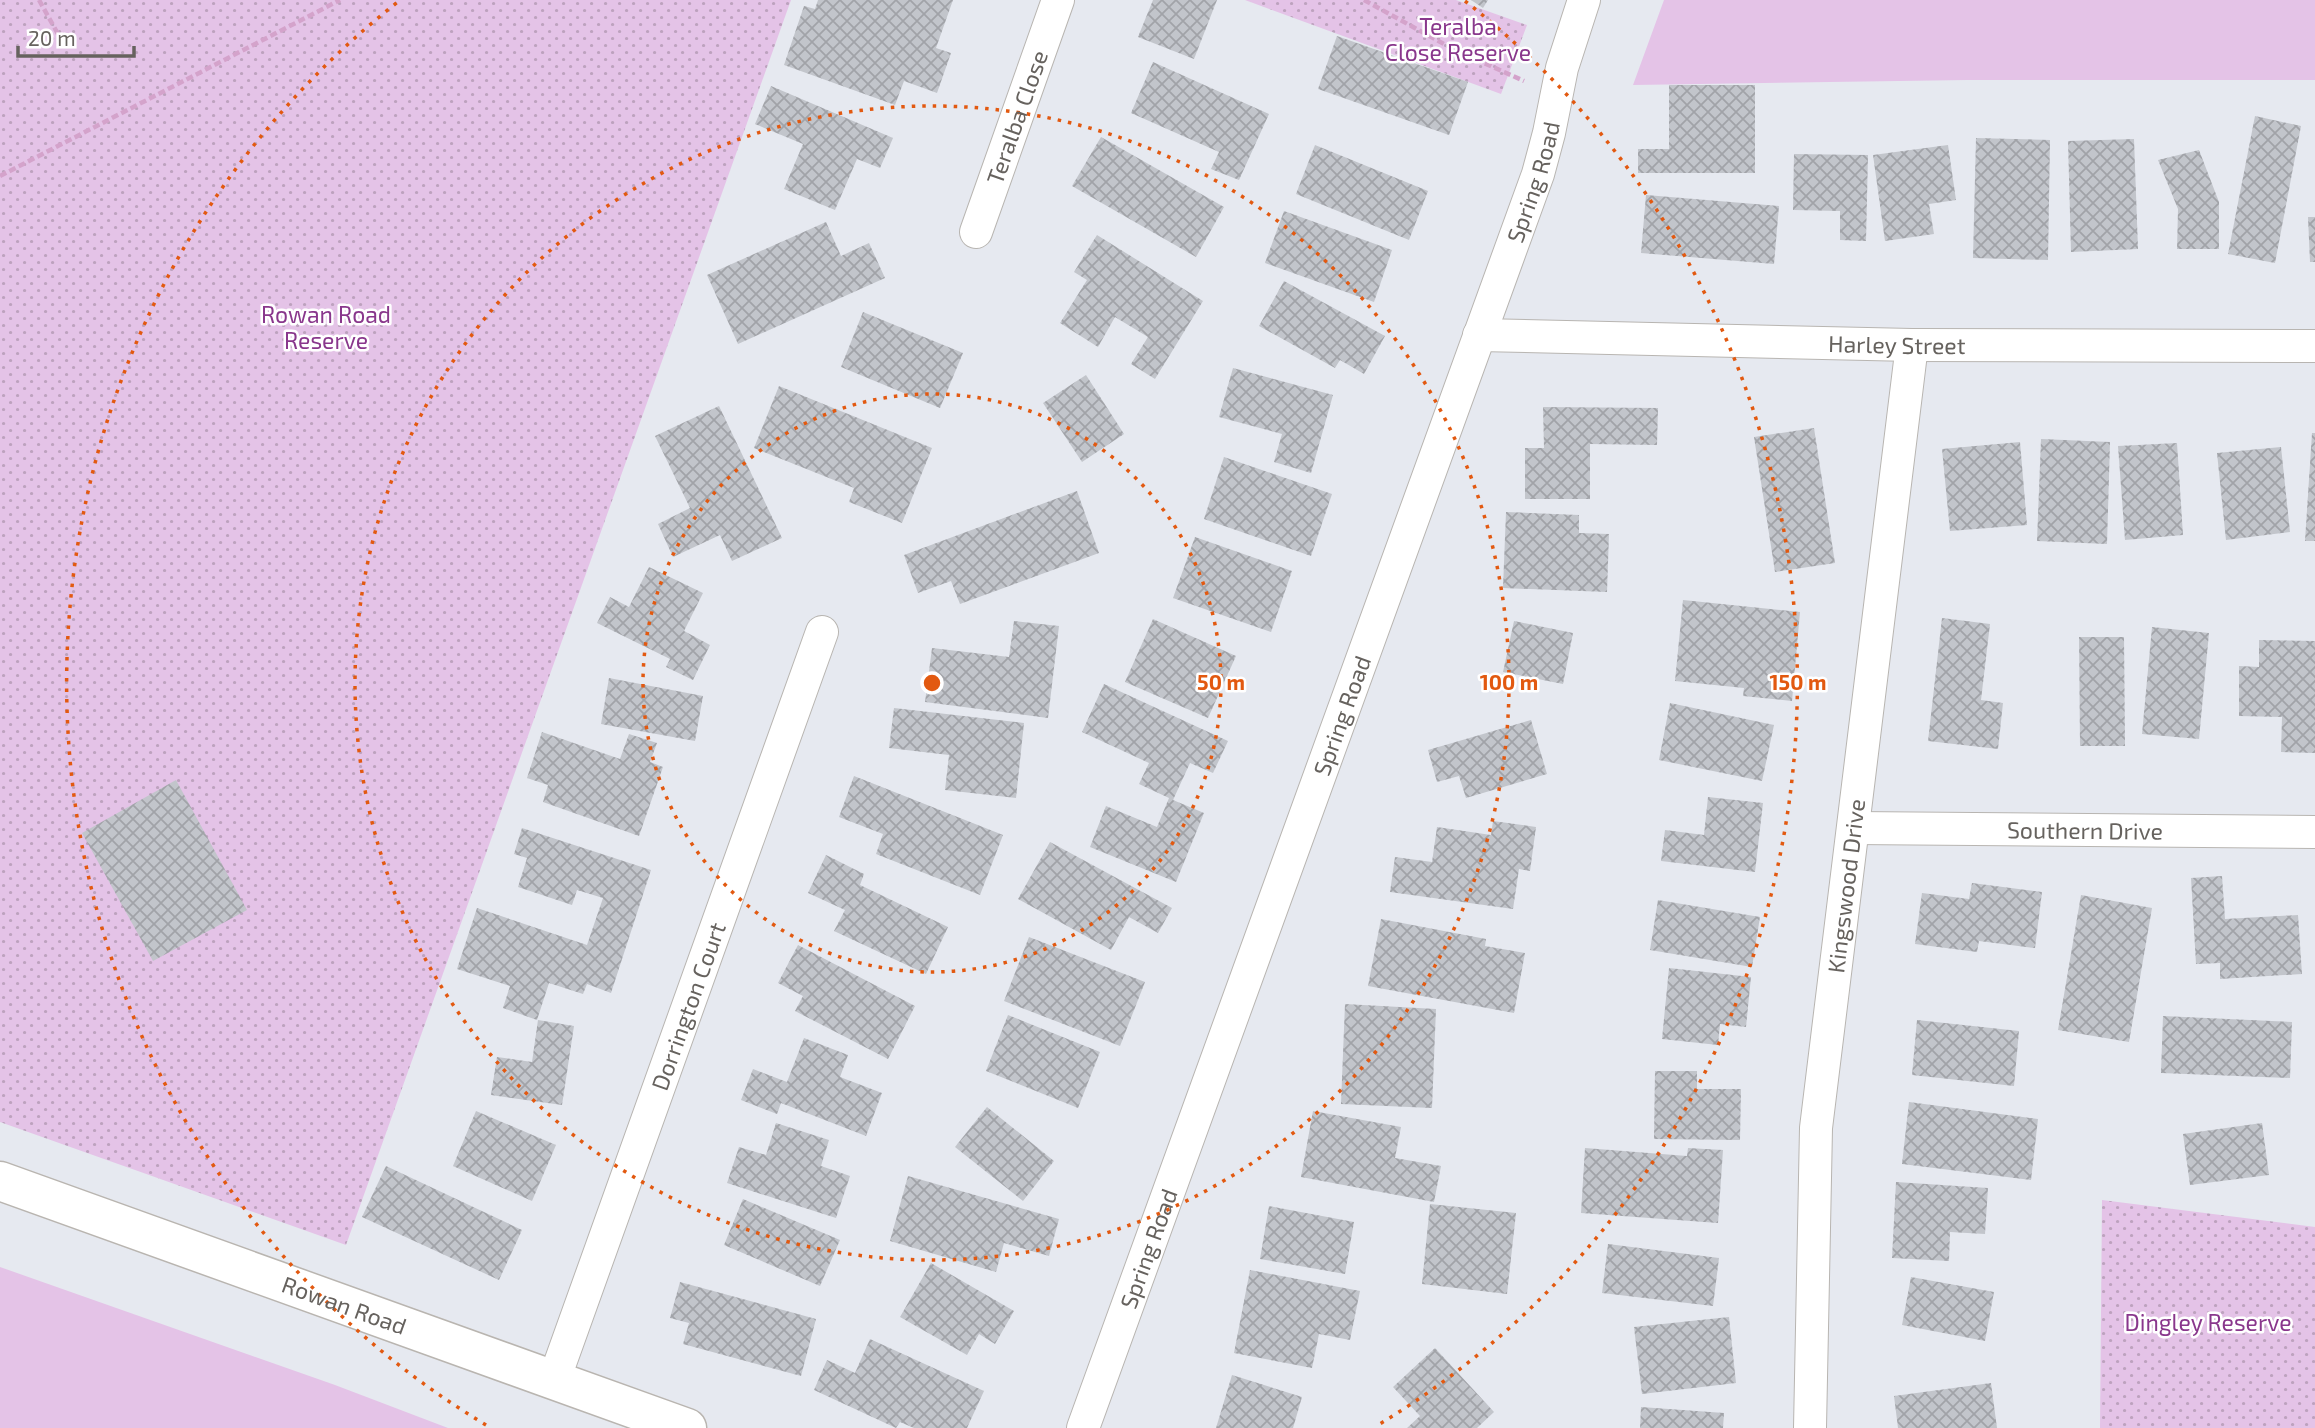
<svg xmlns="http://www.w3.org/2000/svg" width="2315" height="1428" viewBox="0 0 2315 1428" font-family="'Exo 2',sans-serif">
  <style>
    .grass { fill: #e4c3e7 }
    .park { fill: url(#park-dots) }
    .building { fill: url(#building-cross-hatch) }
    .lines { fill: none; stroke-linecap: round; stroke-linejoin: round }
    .minor-casing { stroke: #b8b5b1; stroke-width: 34 }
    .secondary-casing { stroke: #b9b5b0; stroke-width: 41 }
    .path { stroke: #d4a3cb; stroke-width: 4.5; stroke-dasharray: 7 3.5; stroke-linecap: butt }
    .minor { stroke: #fff; stroke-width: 32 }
    .secondary { stroke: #fff; stroke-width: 38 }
    .ring { fill: none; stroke: #e25910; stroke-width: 3.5; stroke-dasharray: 3.5 7 }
    .labels { text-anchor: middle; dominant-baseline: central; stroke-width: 5; stroke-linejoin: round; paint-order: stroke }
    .park-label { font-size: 23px; fill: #89378c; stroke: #fff }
    .street-label { font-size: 23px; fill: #66625e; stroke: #fff }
    .centre { fill: #e25910; stroke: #fff; stroke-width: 3.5 }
    .ring-label { font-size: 21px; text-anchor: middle; font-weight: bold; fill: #e25910; stroke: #fff; stroke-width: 5; stroke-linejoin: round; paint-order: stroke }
  </style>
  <defs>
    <pattern id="park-dots" width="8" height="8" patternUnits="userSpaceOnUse" patternTransform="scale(1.75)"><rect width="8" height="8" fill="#e4c3e7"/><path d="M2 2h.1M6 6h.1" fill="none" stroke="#bda2be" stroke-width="1.8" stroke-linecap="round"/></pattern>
    <pattern id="building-cross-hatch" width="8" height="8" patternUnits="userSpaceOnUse" patternTransform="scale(1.75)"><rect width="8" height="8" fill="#c2c5cb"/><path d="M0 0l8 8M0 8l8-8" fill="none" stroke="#a1a3a8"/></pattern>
  </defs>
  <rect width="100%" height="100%" fill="#e6e9f0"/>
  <g class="grass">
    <polygon points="1664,0 2315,0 2315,80 1967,80 1633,85"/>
    <polygon points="0,1267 335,1385 448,1428 0,1428"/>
  </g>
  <g class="park">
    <polygon points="0,0 791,0 346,1245 0,1122"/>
    <polygon points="1245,0 1456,0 1527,25 1501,94"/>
    <polygon points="2102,1200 2315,1227 2315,1428 2100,1428"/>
  </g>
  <g class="building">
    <polygon points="818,0 953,0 936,48 951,53 937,93 904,81 895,105 784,65 804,6 815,9"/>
    <polygon points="1153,0 1217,0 1194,59 1138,37"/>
    <polygon points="1471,0 1488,0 1483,8"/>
    <polygon points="1337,36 1468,82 1449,135 1318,89"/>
    <polygon points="1153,62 1269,114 1239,180 1211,169 1219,152 1131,113"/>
    <polygon points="1669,85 1755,85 1755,173 1638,173 1638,149 1669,149"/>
    <polygon points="771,86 893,138 880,168 857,159 835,210 784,189 803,144 755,124"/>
    <polygon points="2255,116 2301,126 2275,263 2228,254"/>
    <polygon points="1101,137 1224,207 1196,257 1072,186"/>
    <polygon points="1976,138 2050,140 2048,260 1973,258"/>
    <polygon points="2134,139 2138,249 2071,252 2068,141"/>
    <polygon points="1315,145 1428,191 1409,240 1296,194"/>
    <polygon points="1948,145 1956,200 1929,204 1934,234 1885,241 1873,155"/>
    <polygon points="2199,150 2219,202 2219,249 2177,249 2178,209 2158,160"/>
    <polygon points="1794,154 1868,155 1866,241 1840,240 1840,211 1793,210"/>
    <polygon points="1646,195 1779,206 1774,264 1641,253"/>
    <polygon points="1284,211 1392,250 1374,302 1265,263"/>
    <polygon points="2308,217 2315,217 2315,262 2310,262"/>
    <polygon points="826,222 841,256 869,243 885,278 738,344 707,275"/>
    <polygon points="1097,235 1203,301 1155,379 1131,364 1148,337 1115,317 1098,347 1060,323 1087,280 1074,272"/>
    <polygon points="1284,281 1385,336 1364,374 1340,360 1335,368 1259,326"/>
    <polygon points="863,312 963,353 940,408 841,367"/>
    <polygon points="1233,368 1333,395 1311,473 1274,462 1282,434 1219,417"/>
    <polygon points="1086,375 1124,434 1082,462 1043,403"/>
    <polygon points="779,386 932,448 902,523 849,502 854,488 754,448"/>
    <polygon points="719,406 782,538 732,561 720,535 673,557 658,524 690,508 655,436"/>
    <polygon points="1543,407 1658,408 1657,445 1590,444 1590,499 1525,499 1525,448 1544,448"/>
    <polygon points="1814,428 1835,563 1775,572 1754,437"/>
    <polygon points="2312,433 2315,433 2315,541 2305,541"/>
    <polygon points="2041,439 2110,442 2107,544 2037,541"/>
    <polygon points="2020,442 2027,525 1950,531 1942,449"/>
    <polygon points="2177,443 2183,535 2125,540 2118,446"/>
    <polygon points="2281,447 2290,532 2226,540 2217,453"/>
    <polygon points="1224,457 1332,494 1311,556 1204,519"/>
    <polygon points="1077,491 1099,553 960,604 951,581 918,593 904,555"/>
    <polygon points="1506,512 1579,515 1579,533 1609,534 1607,592 1503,588"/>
    <polygon points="1195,537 1292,571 1271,632 1173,598"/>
    <polygon points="649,567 703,593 684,631 710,645 693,680 666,667 670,659 597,623 610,597 629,607"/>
    <polygon points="1683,600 1800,612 1792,701 1743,696 1744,688 1675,681"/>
    <polygon points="1942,618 1990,624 1981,700 2003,703 1998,749 1928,741"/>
    <polygon points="1153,619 1236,656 1208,718 1125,682"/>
    <polygon points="1014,621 1059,626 1048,718 925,702 932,648 1009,657"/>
    <polygon points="1514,621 1573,633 1563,684 1503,672"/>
    <polygon points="2152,627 2209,633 2199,739 2142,734"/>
    <polygon points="2079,637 2124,637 2125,746 2080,746"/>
    <polygon points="2259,640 2315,641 2315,753 2281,752 2282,717 2239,716 2239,666 2259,667"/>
    <polygon points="609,678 703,696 695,741 601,724"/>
    <polygon points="1104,684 1228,741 1213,773 1190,763 1173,800 1204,813 1176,882 1090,847 1106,806 1157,827 1169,798 1139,784 1149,763 1082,732"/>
    <polygon points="1670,703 1774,725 1762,781 1659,760"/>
    <polygon points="894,708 1024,723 1016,798 945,790 949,755 889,748"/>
    <polygon points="1531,720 1547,774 1466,798 1459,776 1437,782 1428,750"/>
    <polygon points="542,732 620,759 629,734 657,743 650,762 663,767 639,836 543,802 548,785 527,778"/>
    <polygon points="854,776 1003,835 980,895 876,854 883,834 839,817"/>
    <polygon points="176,780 247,910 153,961 82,833"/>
    <polygon points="1708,797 1763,803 1755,872 1661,861 1665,830 1704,835"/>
    <polygon points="1493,821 1536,827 1530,871 1519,869 1513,909 1390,892 1395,857 1432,862 1437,827 1491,835"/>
    <polygon points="522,828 651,870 611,993 587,984 583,994 549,983 537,1020 503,1008 510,986 457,969 477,908 587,945 603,898 577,890 572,905 518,887 527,858 514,854"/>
    <polygon points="1050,842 1172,908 1158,933 1129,917 1111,950 1018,899"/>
    <polygon points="826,855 864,874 860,885 948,927 926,974 834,931 845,910 808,893"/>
    <polygon points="2222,876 2225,919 2298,915 2302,974 2220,979 2220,963 2196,964 2191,878"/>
    <polygon points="1972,883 2042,892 2035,948 1979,941 1977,952 1915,944 1922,893 1969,899"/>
    <polygon points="2081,895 2152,908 2129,1042 2058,1030"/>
    <polygon points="1658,900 1760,917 1752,967 1650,950"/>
    <polygon points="1381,919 1486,939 1485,946 1525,953 1514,1013 1368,986"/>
    <polygon points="1029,937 1145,982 1120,1046 1004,1001"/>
    <polygon points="798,945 915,1006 888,1059 795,1011 803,996 778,983"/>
    <polygon points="1669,968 1751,977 1746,1027 1720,1024 1718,1045 1662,1039"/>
    <polygon points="1345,1004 1436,1009 1432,1108 1341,1104"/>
    <polygon points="1008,1015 1100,1052 1078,1108 986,1071"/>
    <polygon points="2163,1016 2292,1022 2290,1078 2161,1073"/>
    <polygon points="538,1020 574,1026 562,1105 491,1095 497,1057 532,1062"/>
    <polygon points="1917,1020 2019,1031 2014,1086 1912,1075"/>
    <polygon points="804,1038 848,1055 840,1077 882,1093 866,1136 781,1103 777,1114 741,1100 753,1069 787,1082"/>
    <polygon points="1655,1071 1697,1071 1697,1089 1741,1089 1740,1140 1654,1139"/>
    <polygon points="1909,1102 2038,1119 2031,1180 1902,1164"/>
    <polygon points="987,1107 1054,1161 1023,1201 955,1147"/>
    <polygon points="476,1111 556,1145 532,1201 453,1166"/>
    <polygon points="1313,1111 1401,1127 1395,1158 1441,1166 1434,1202 1301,1177"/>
    <polygon points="776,1123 829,1140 821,1166 850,1176 836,1218 727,1183 739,1147 766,1155"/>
    <polygon points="2262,1123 2269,1175 2190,1185 2183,1134"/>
    <polygon points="1585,1148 1687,1156 1688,1148 1723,1150 1718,1223 1581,1213"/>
    <polygon points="386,1166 522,1230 499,1280 362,1217"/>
    <polygon points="908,1176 1059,1219 1049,1256 1004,1243 996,1272 890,1241"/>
    <polygon points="1896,1182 1988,1188 1985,1234 1950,1232 1949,1261 1892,1258"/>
    <polygon points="743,1199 840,1240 820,1286 724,1245"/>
    <polygon points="1430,1204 1516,1213 1507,1294 1422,1284"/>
    <polygon points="1269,1206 1354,1222 1345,1274 1260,1259"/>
    <polygon points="1608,1244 1719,1258 1713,1306 1602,1293"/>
    <polygon points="931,1263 1014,1311 995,1344 979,1334 967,1355 900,1317"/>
    <polygon points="1250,1270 1360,1291 1350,1340 1319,1334 1312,1368 1234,1353"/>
    <polygon points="1911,1277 1994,1292 1985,1341 1902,1325"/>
    <polygon points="680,1282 816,1319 801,1376 683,1344 689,1323 670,1318"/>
    <polygon points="1729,1317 1736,1383 1642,1394 1634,1327"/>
    <polygon points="870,1339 984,1391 967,1428 914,1428 900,1422 896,1428 814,1390 827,1360 855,1373"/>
    <polygon points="1435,1348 1494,1412 1477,1428 1407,1428 1420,1416 1393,1387"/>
    <polygon points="1232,1375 1302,1397 1293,1428 1216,1428"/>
    <polygon points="1991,1383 1997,1428 1898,1428 1894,1396"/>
    <polygon points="1641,1407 1724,1413 1723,1428 1640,1428"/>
  </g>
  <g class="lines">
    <defs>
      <g id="minor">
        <path id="s1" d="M976 232 1058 0"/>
        <path id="s2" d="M1479 335 1912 345 2315 346"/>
        <path id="s3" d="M1854 828 2315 832"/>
        <path id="s4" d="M554 1380 822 632"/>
        <path id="s5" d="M1083 1428 1538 174 1549 133 1562 68 1584 0"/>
        <path id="s6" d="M1810 1428 1816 1128 1912 345"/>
      </g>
      <g id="secondary">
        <path id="s7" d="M0 1181 687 1428"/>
      </g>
    </defs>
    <use href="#minor" class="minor-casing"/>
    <use href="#secondary" class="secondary-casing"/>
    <g class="path">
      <polyline points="39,0 63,43"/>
      <polyline points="1364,0 1453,49 1524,81"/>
      <polyline points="0,176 340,0"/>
    </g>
    <use href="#minor" class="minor"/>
    <use href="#secondary" class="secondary"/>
  </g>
  <g class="ring">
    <circle cx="932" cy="683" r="289"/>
    <circle cx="932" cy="683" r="577"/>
    <path d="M486 1425A866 866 0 0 1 399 1M1465 1A866 866 0 0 1 1378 1425"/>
  </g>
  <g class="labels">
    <g class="park-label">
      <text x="1458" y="26">Teralba<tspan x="1458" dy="26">Close Reserve</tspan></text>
      <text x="326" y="314">Rowan Road<tspan x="326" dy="26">Reserve</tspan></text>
      <text x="2208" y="1322">Dingley Reserve</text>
    </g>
    <g class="street-label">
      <text stroke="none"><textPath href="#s1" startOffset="122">Teralba Close</textPath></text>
      <text stroke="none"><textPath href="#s5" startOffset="1325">Spring Road</textPath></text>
      <text stroke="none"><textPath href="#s2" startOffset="418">Harley Street</textPath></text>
      <text stroke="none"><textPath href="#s5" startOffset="758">Spring Road</textPath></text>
      <text stroke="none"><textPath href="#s3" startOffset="231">Southern Drive</textPath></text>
      <text stroke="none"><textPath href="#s6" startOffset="544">Kingswood Drive</textPath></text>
      <text stroke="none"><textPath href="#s4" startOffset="397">Dorrington Court</textPath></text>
      <text stroke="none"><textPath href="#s5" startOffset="191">Spring Road</textPath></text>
      <text stroke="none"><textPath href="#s7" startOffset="366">Rowan Road</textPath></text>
    </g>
  </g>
  <circle cx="932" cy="683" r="10" class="centre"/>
  <g class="ring-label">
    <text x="1221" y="690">50 m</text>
    <text x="1509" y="690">100 m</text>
    <text x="1798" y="690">150 m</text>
  </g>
  <path d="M18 46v10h116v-10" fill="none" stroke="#66625e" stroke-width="3.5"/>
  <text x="28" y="46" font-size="21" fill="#66625e" stroke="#ffffff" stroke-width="5" paint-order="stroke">20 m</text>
</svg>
